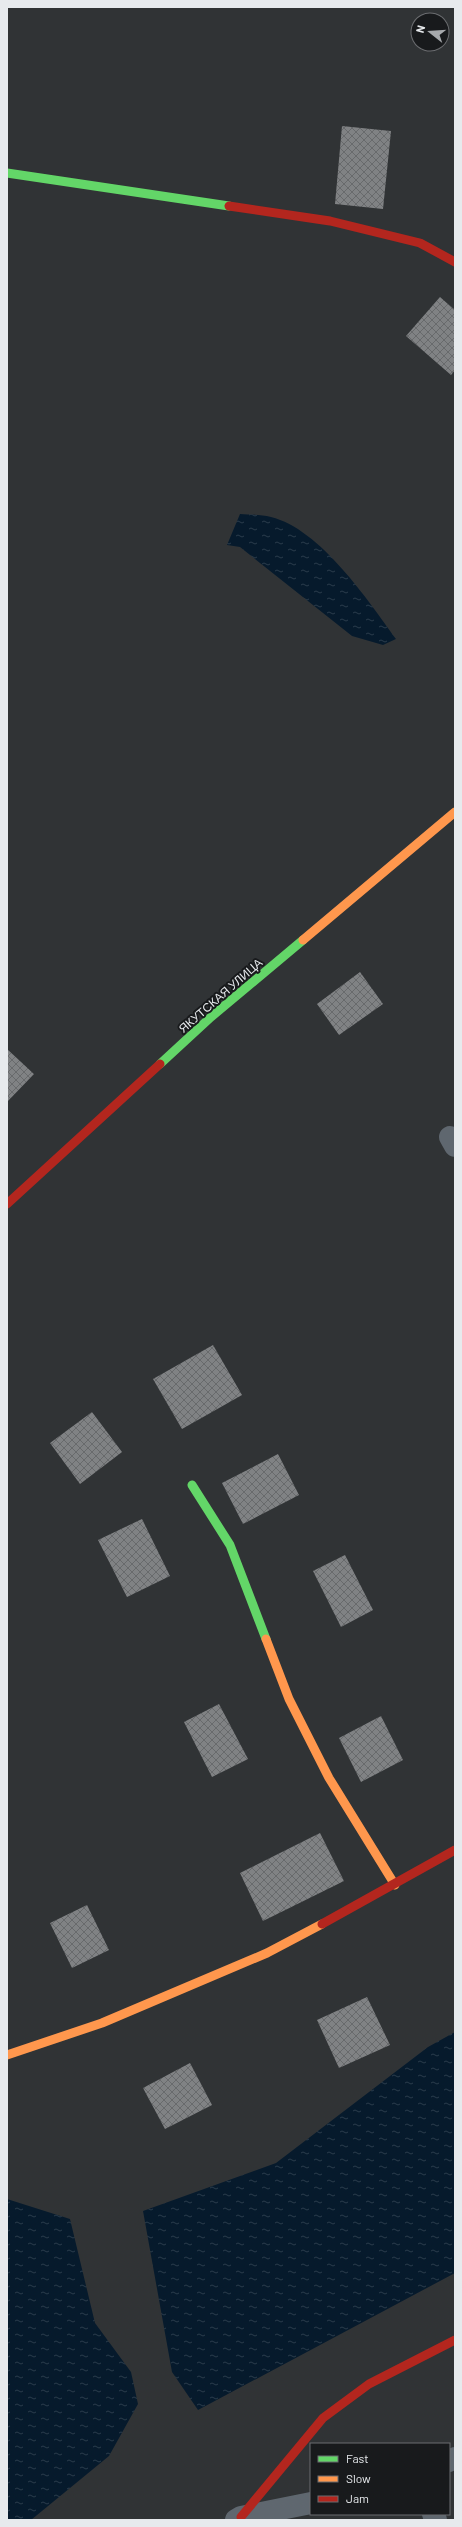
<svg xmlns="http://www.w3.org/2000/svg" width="462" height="2527" viewBox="0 0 462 2527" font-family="Barlow,sans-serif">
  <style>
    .water { fill: url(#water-ripples) }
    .building { fill: url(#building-cross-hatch) }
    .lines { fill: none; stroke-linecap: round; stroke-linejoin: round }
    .street { stroke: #5f676f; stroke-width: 22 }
    .fast { stroke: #63d668; stroke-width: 9 }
    .slow { stroke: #ff974d; stroke-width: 9 }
    .jam { stroke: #b3261e; stroke-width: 9 }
    .labels { text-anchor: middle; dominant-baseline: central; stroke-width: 4; stroke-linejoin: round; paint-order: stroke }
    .street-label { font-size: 12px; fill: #e7eaed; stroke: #181a1c }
  </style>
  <defs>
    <pattern id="water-ripples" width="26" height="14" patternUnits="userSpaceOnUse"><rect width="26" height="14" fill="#061a2c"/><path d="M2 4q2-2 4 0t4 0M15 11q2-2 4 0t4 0" fill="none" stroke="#2a3b4b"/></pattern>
    <pattern id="building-cross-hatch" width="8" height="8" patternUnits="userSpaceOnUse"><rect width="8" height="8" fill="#808284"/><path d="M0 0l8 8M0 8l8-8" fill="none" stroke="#686a6c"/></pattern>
  </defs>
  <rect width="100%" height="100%" fill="#303335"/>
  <g class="water">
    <path d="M240 514C250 515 261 514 271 517 320 529 368 600 396 639L383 645 352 636 240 547 227 545Z"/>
    <polygon points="455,2032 455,2273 198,2410 172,2372 143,2211 276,2163 428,2047"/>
    <polygon points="7,2199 70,2219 95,2323 131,2372 138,2404 109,2456 31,2520 7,2520"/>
  </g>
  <g class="building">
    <polygon points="342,126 391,131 383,209 335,204"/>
    <polygon points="440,297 455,310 455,370 451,375 406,336"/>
    <polygon points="360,972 383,1004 339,1035 317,1004"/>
    <polygon points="7,1049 34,1074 7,1102"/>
    <polygon points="213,1345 242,1395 182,1429 153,1379"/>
    <polygon points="92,1412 122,1452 80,1484 50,1443"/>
    <polygon points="278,1454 299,1495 243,1524 222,1483"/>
    <polygon points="142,1519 170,1576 127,1597 98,1540"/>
    <polygon points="345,1555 373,1610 341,1627 313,1571"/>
    <polygon points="219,1704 248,1759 212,1777 184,1722"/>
    <polygon points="381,1716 403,1760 361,1782 339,1738"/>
    <polygon points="320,1833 344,1881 263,1921 240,1873"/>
    <polygon points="87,1905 109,1950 72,1968 50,1923"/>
    <polygon points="367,1997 390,2045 339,2068 317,2020"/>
    <polygon points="190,2063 212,2105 165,2129 143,2088"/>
  </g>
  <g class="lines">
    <g class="street">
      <polyline points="450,1137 455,1146"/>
      <polyline points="449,2461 455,2458"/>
      <polyline points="433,2514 436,2520"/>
      <polyline points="236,2520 241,2517 311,2503"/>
    </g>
    <g class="fast">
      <polyline points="7,173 229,206"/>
      <polyline points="160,1064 211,1017 303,940"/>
      <polyline points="192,1485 230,1545 266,1639"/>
    </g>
    <g class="slow">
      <polyline points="303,940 455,812"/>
      <polyline points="266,1639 289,1699 329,1778 395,1885"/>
      <polyline points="7,2055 102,2023 267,1953 322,1924"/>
    </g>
    <g class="jam">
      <polyline points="229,206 330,221 420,243 455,262"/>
      <polyline points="7,1204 160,1064"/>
      <polyline points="322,1924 455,1850"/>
      <polyline points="241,2517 323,2418 369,2384 455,2340"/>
    </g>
  </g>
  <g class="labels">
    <g class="street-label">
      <text transform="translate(220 995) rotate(-41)">ЯКУТСКАЯ УЛИЦА</text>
    </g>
  </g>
  <rect width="462" height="2527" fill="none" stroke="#e7eaed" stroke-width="16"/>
  <rect x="310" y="2443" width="140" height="72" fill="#181a1c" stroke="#6b6d70"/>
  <rect x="318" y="2456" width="20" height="6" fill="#63d668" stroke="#6b6d70"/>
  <text x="346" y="2463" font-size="12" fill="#e7eaed">Fast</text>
  <rect x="318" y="2476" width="20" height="6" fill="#ff974d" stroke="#6b6d70"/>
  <text x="346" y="2483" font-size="12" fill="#e7eaed">Slow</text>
  <rect x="318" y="2496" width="20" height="6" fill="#b3261e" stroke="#6b6d70"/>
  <text x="346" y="2503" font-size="12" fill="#e7eaed">Jam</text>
  <g transform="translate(430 32) rotate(287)"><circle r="19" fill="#181a1c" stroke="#6b6d70"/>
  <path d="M0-3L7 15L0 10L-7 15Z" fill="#a7aaad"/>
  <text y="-6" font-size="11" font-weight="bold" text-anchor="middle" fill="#e7eaed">N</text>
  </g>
</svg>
